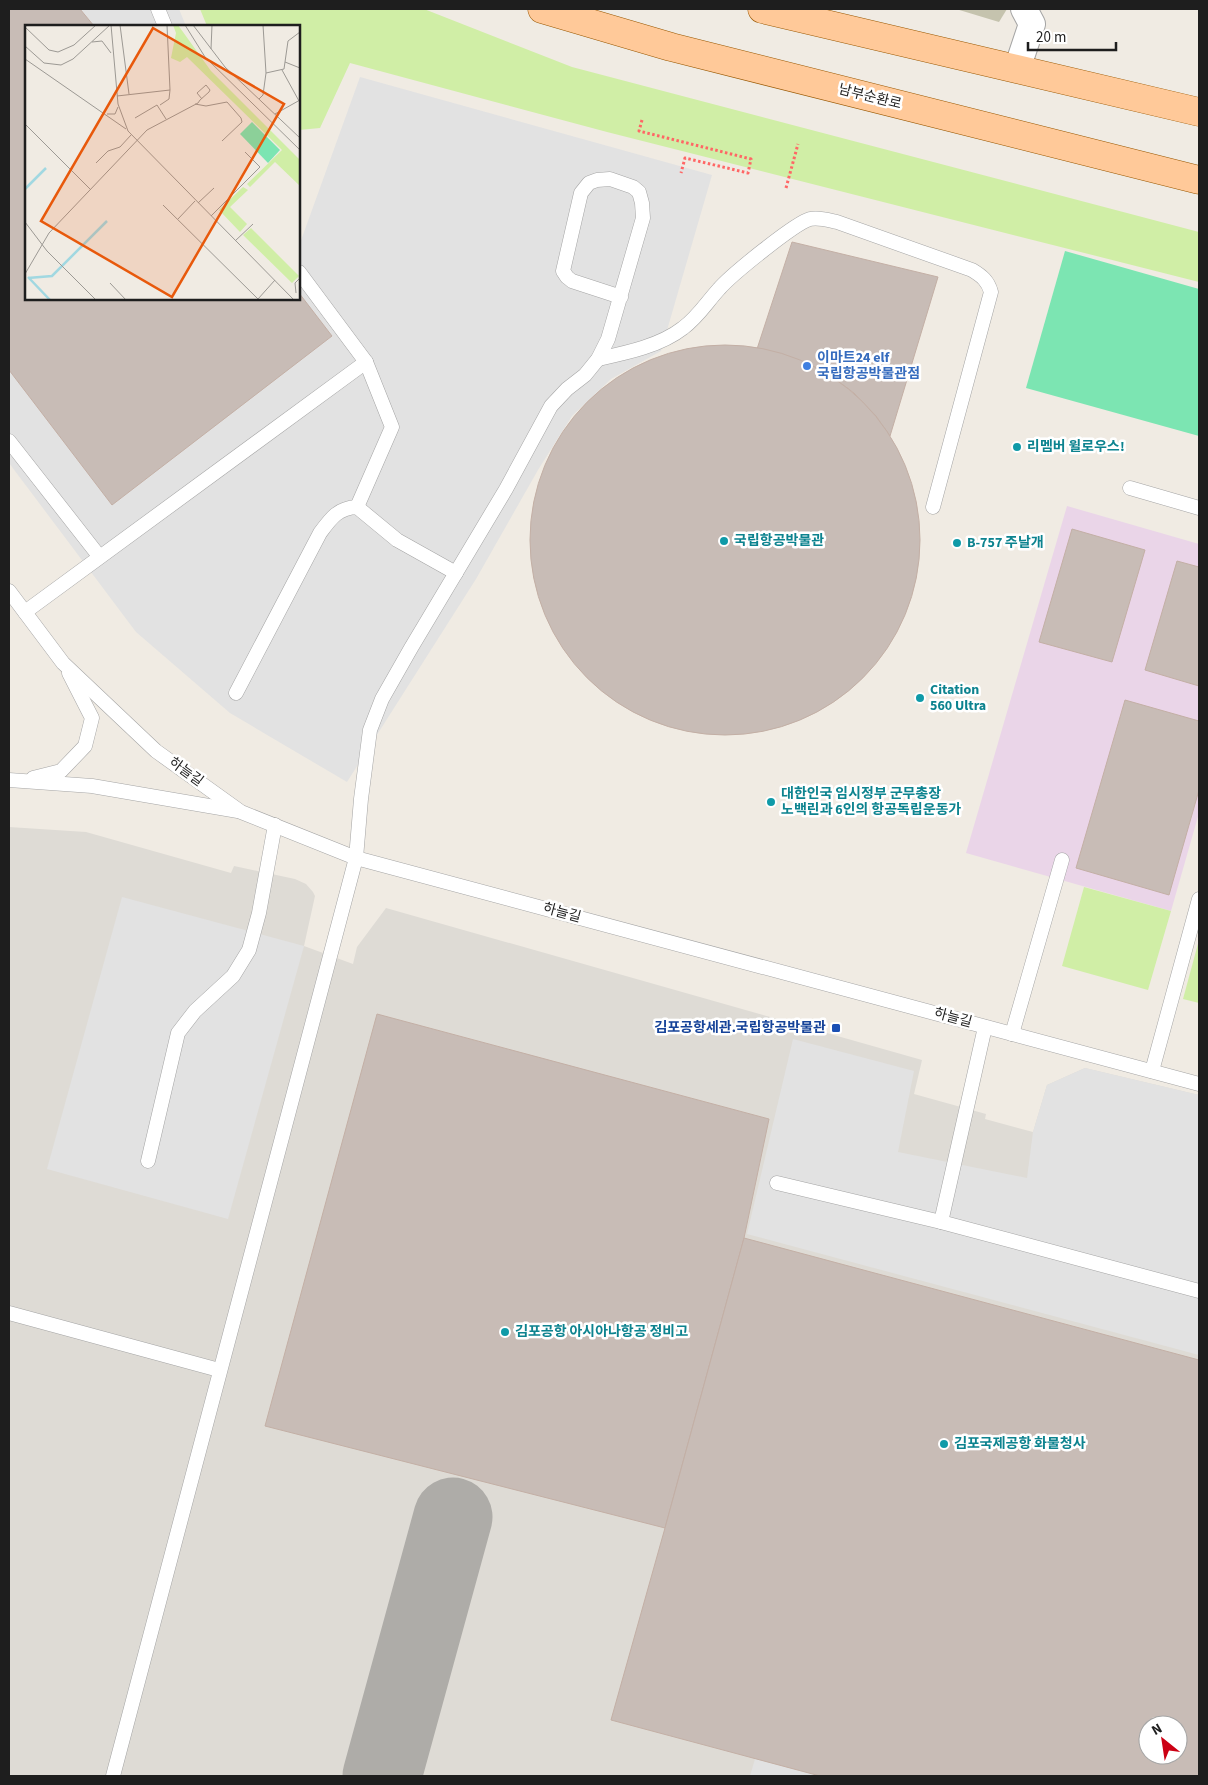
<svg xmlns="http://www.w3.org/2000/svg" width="1208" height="1785" viewBox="0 0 1208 1785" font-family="'Source Sans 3','Noto Sans KR',sans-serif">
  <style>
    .industrial { fill: #ead5e8 }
    .airport { fill: #dedbd5; fill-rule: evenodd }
    .construction { fill: #c5c3ae }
    .grass { fill: #d0eea6 }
    .pitch { fill: #7ce5b2 }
    .parking { fill: #e2e2e2 }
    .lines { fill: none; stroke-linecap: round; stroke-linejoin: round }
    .taxiway { stroke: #aeaca8; stroke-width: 79 }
    .building { fill: #c8bcb6; stroke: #c3afa5; fill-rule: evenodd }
    .service-casing { stroke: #a5a5a5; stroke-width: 15 }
    .minor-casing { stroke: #a5a5a5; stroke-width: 28 }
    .primary-casing { stroke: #985700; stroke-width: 29 }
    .path { stroke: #ff6665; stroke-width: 3; stroke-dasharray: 2.5 2.5; stroke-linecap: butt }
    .service { stroke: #fff; stroke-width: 14 }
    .minor { stroke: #fff; stroke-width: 26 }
    .primary { stroke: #ffc999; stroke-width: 28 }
    .shop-dot { fill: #3f7fe0; stroke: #fff; stroke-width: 2 }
    .culture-dot { fill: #0f9aa8; stroke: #fff; stroke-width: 2 }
    .transit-dot { fill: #1a4fb4; stroke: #fff; stroke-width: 2 }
    .labels { text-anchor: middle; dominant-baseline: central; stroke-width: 5; stroke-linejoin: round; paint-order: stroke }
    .street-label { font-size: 14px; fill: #1e1e1e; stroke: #fff }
    .shop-label { font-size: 14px; font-weight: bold; fill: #366cbe; stroke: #fff; text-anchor: start }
    .culture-label { font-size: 14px; font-weight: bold; fill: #0d838f; stroke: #fff; text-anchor: start }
    .transit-label { font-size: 14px; font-weight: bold; fill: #164399; stroke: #fff; text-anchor: end }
    .inset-river { fill: none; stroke: #a1d8e1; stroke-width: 2.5 }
    .inset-road { fill: none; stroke: #9c9994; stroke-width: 1 }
    .view { fill: #e8590c; fill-opacity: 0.15; stroke: #e8590c; stroke-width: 2.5 }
    .inset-edge { fill: none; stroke: #1e1e1e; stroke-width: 2.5 }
  </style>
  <rect width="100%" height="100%" fill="#f0ebe3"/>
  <polygon class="industrial" points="1067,506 1199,544 1199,813 1171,911 966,853"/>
  <path class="airport" d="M9 827 86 832 231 873 234 866 295 879 306 884 313 892 315 896 304 946 353 964 357 947 386 908 922 1060 914 1094 986 1114 985 1119 1033 1132 1047 1085 1085 1068 1199 1095V1776H9ZM1148 1725H1178V1755H1148Z"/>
  <polygon class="construction" points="956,9 1007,9 999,22"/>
  <g class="grass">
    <polygon points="200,9 424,9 572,67 1199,232 1199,282 607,132 350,63 320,128 299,130 299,26 207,26"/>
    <polygon points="1084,887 1171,911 1148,990 1062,966"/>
    <polygon points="1199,940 1199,1003 1183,999"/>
  </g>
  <polygon class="pitch" points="1065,251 1199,289 1199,436 1026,388"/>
  <g class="parking">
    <polygon points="9,9 179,9 186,26 26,26 26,299 299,299 299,246 360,77 712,175 661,351 611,379 572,416 538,470 476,579 347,782 230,713 136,632 9,463"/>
    <polygon points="122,897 304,946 228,1219 47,1169"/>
    <polygon points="793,1039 914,1071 898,1152 1027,1178 1033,1132 1047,1085 1085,1068 1199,1095 1199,1355 747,1234"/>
    <polygon points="755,1759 820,1776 750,1776"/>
  </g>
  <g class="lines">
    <polyline class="taxiway" points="382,1776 453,1517"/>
  </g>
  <g class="building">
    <polygon points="9,9 80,9 94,26 26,26 26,299 299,299 299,293 332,336 112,505 9,370"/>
    <polygon points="792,242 938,277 890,436 876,416 854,393 824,371 784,355 757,349"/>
    <circle cx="725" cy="540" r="195"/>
    <polygon points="1072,529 1145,550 1112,662 1039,642"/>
    <polygon points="1177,561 1199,567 1199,686 1145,670"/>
    <polygon points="1125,700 1199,721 1199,790 1169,895 1076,868"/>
    <polygon points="377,1014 769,1119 744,1238 665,1528 265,1426"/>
    <path d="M744 1238 1199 1360V1776H820L611 1720 665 1528ZM1148 1725H1178V1755H1148Z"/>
  </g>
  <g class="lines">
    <defs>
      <g id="service">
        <polyline points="158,9 165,26"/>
        <polyline points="299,272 366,362 392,427 357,507"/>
        <path d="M598 359C626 353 660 346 683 328 698 317 707 302 719 289 731 275 795 223 810 219 819 217 828 220 837 222L972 270C982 276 988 281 991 292L933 507"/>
        <polyline points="9,441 99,556"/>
        <polyline points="1130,488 1199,508"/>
        <polyline points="9,591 63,663 156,751 241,812 356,858 1199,1084"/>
        <polyline points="25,612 366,362"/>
        <path d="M236 693 320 533C331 518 338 508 357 507L397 540 456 573"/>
        <polyline points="33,778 61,771 85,746 92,718 69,673"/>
        <polyline points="9,780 92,786 238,811"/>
        <polyline points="1012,1034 1062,860"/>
        <polyline points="1152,1071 1199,899"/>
        <polyline points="148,1161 178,1033 195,1011 233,976 249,950 259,913 275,825"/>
        <polyline points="777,1183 941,1222 1199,1291"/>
        <polyline points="941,1222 985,1027"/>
        <polyline points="9,1313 219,1370"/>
        <polyline points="113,1776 356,858 361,799 370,730 382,699 411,648 506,489 551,406 567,389 585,375 598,359 608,339 643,218 642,203 639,192 633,187 610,179 597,180 589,183 581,193 563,271 567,277 572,281 621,297"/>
      </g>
      <polyline id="minor" points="1017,69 1032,24 1024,9"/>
      <g id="primary">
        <polyline points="542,9 671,47 1199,180"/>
        <polyline points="762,9 1199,112"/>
      </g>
    </defs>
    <use href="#service" class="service-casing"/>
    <use href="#minor" class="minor-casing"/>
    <use href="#primary" class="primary-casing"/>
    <g class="path">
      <polyline points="642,120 639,131 751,159 748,173 685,158 681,173"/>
      <polyline points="786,188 798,144"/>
    </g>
    <use href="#service" class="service"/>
    <use href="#minor" class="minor"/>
    <use href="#primary" class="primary"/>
  </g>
  <circle class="shop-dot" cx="807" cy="366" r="5"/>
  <g class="culture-dot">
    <circle cx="1017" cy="447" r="5"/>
    <circle cx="724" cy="541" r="5"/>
    <circle cx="957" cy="543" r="5"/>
    <circle cx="920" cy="698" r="5"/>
    <circle cx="771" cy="802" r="5"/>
    <circle cx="505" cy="1332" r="5"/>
    <circle cx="944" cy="1444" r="5"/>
  </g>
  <rect class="transit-dot" x="831" y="1023" width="10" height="10" rx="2.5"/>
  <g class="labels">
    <g class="street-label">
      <text transform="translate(870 97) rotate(14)">남부순환로</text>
      <text transform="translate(186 772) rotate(36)">하늘길</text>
      <text transform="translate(562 913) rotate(15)">하늘길</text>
      <text transform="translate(953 1018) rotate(15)">하늘길</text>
    </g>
    <g class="shop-label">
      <text x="817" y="358">이마트24 elf<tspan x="817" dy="16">국립항공박물관점</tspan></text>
    </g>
    <g class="culture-label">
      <text x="1027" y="447">리멤버 윌로우스!</text>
      <text x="734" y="541">국립항공박물관</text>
      <text x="967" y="543">B-757 주날개</text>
      <text x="930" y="690">Citation<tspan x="930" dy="16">560 Ultra</tspan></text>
      <text x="781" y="794">대한인국 임시정부 군무총장<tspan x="781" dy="16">노백린과 6인의 항공독립운동가</tspan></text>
      <text x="515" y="1332">김포공항 아시아나항공 정비고</text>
      <text x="954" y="1444">김포국제공항 화물청사</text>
    </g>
    <g class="transit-label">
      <text x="826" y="1028">김포공항세관.국립항공박물관</text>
    </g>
  </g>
  <g transform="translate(25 25)">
    <rect width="275" height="275" fill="#f0ebe3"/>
    <path d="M148 0H153L186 46 275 135V161L250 137 225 162 222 159 257 125 162 32 155 37 146 33 151 8ZM218 162 223 165 205 182 222 199 215 207 194 185ZM226 203 274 251 267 258 218 210Z" fill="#d0eea6"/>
    <path d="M227 97 255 125 243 138 215 109Z" fill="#7ce5b2"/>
    <path class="inset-river" d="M0 164 21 143M3 252 25 275M3 253 27 251 82 196"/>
    <path class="inset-road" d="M86 0 93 79 103 106 269 275M95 0 104 69M160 0 180 32 275 125M168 0 200 42 275 113M0 2 24 25 33 27 49 20 71 0M67 17 77 16 86 28M0 21 19 38 36 40 48 34 85 0M186 24 187 0M0 34 101 104M260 37 275 43M257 45 274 76M241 48 259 44 263 16 275 7M92 71 145 65M234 74 238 70 241 48 238 0M170 79 181 81 202 77 216 93 217 97 197 116M135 80 144 74 145 65 142 0M82 89H90L93 82M250 89 275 75M110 93 132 80 141 94M0 99 66 165M71 138 83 126 95 122 106 110M173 178 189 163M138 180 234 275M186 191 235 142 220 127M153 194 170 176M0 197 22 226 71 275M210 216 228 199M0 249 24 208 122 105 173 78 175 75 184 67 185 65 181 60 172 68 177 74M85 258 101 275M271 268 270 258 275 253M233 274 250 255"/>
    <path class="view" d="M128 3 259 79 147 272 16 196Z"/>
    <rect width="275" height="275" class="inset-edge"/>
  </g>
  <rect width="1208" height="1785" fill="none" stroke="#1e1e1e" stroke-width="20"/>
  <g transform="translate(1163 1740) rotate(330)"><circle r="24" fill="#ffffff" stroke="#a5a5a5"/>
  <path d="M0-4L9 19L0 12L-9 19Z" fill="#cc0014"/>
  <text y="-8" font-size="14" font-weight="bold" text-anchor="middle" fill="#1e1e1e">N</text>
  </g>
  <path d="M1028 42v8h88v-8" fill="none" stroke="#1e1e1e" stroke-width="2.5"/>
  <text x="1036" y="42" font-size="15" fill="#1e1e1e" stroke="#ffffff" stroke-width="4" paint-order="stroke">20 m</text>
</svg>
